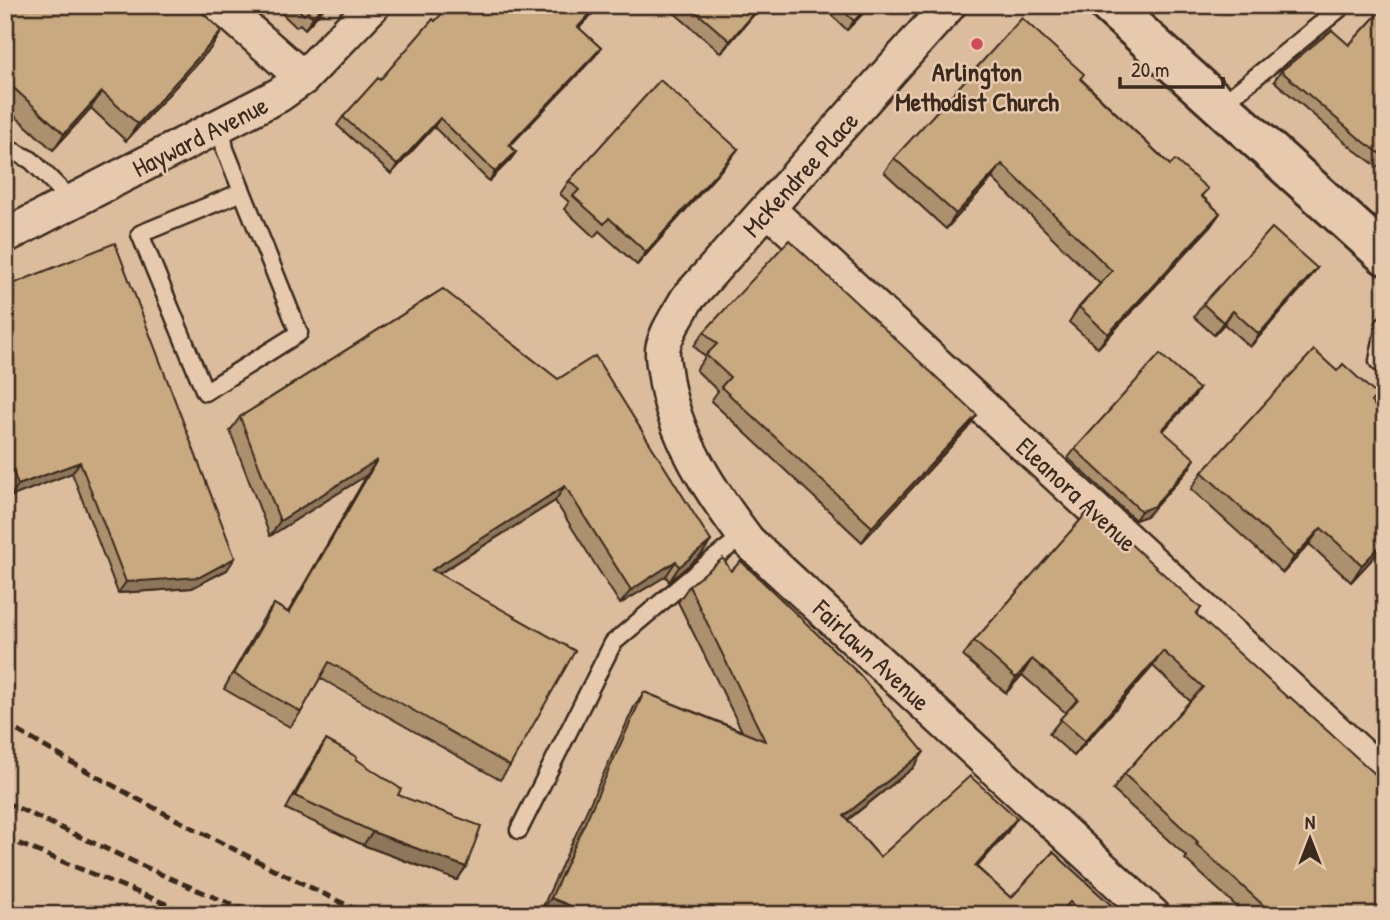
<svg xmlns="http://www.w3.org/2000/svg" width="1390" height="920" viewBox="0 0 1390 920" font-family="'Patrick Hand',sans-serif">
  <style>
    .built { fill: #dbbd9d }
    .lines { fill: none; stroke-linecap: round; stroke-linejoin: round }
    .lane-casing { stroke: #3b2a1e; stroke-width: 21 }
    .street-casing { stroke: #3b2a1e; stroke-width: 38 }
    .primary-casing { stroke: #3b2a1e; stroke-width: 44 }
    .lane { stroke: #e7caae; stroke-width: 16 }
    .street { stroke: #e7caae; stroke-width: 33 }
    .primary { stroke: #e7caae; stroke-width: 38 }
    .rail { stroke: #3b2a1e; stroke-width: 5; stroke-dasharray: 10 5; stroke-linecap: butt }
    .wall { fill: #ad916e; stroke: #3b2a1e; stroke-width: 2 }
    .shaded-wall { fill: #8d765a; stroke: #3b2a1e; stroke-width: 2 }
    .building { fill: #c9a980; stroke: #3b2a1e; stroke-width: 2 }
    .poi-dot { fill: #d1495b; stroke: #e7caae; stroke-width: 2.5 }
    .labels { text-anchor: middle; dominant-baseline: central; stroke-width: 5; stroke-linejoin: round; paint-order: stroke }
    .poi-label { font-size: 26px; font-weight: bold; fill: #3b2a1e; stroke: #e7caae }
    .street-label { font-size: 26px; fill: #3b2a1e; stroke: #e7caae }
  </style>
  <rect width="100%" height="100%" fill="#e7caae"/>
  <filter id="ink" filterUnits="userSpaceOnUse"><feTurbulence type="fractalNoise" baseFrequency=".0143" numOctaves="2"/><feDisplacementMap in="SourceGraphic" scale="14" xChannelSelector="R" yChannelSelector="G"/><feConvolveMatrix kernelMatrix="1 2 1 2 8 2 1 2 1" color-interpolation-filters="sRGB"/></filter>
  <g filter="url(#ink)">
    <rect class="built" x="5" y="5" width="1380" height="910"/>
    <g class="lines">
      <defs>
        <g id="lane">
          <polyline points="1221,105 1344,5"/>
          <polyline points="221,125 225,149 299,333 205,392 140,234 242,192"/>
          <polyline points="5,147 31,160 72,201"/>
          <polyline points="1385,324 1378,361 1385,368"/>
          <polyline points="519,830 613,643 703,567 744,535"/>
        </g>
        <g id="street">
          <polyline points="220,5 303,78"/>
          <path d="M949 5 687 299C678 315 667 330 663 347 661 355 664 366 665 374 673 436 711 492 748 541L1153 915"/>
          <polyline points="769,210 1385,777"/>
          <polyline points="5,236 279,95 303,78 373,5"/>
        </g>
        <polyline id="primary" points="1109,5 1385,255"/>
      </defs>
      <use href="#lane" class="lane-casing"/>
      <use href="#street" class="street-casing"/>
      <use href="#primary" class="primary-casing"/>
      <use href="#lane" class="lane"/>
      <use href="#street" class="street"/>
      <use href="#primary" class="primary"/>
      <g class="rail">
        <path d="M5 723C121 794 244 855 367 915"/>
        <polyline points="5,802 167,877 256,915"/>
        <polyline points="5,838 193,915"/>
      </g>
    </g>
    <g class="wall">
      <polygon points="5,5 176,8 222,31 211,48 126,141 91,108 53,150 5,107"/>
      <polygon points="273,5 327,5 305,29 300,24 296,27"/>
      <polygon points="600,5 579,28 601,48 595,56 510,146 516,152 510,160 489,181 434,127 391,174 337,125 343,117 380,80"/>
      <polygon points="665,5 762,5 721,53"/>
      <polygon points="821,5 871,5 847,30"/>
      <polygon points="1385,6 1385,172 1353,149 1274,81 1281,71 1349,45"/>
      <polygon points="1081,79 1220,213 1210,227 1098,348 1069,322 1079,307 1100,284 992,178 946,229 884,172 894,158"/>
      <polygon points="738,149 728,162 637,265 599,231 594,237 564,209 569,202 560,194 569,181"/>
      <polygon points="1317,268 1308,281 1250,347 1224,324 1214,335 1194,317 1203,304"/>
      <polygon points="5,287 227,570 192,588 118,593 72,473 10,497 5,483"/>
      <polygon points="443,289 711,541 701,555 669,582 666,576 620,604 555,501 439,574 510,766 500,780 320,678 301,712 290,727 224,689 263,619 274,604 288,612 367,475 270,536 230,431 240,417"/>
      <polygon points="704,332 967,429 862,542 711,401 718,391 696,370 705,357 694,346"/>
      <polygon points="1199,389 1193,398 1163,431 1189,469 1147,516 1135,520 1068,458 1075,449"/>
      <polygon points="1371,403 1385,416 1385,545 1351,582 1309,544 1283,573 1191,489 1202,472"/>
      <polygon points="731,571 913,768 848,820 880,857 1017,818 1006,834 977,867 1011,898 1053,852 1122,915 543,915 540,913 634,707 644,692 742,731 678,602 689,586"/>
      <polygon points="1201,608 1196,615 1385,915 1246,915 1185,859 1187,857 1113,790 1124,774 1190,701 1153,666 1074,756 1049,734 1066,713 1022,675 1006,693 963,656 974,641"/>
      <polygon points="326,740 356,759 398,795 466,867 457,880 363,845 286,809 317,753"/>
    </g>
    <g class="shaded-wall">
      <polygon points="324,5 327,5 305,29 313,17"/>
      <polygon points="598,5 600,5 572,36 578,27"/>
      <polygon points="760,5 762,5 721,53 730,41"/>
      <polygon points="868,5 871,5 847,30 854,21"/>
      <polygon points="222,31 211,48 126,141 138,124"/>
      <polygon points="601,48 595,56 503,153 509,145"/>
      <polygon points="102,92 91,108 53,150 64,134"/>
      <polygon points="440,118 434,127 391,174 397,165"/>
      <polygon points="738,149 728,162 637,265 646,252"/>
      <polygon points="516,152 510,160 489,181 495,172"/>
      <polygon points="1002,164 992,178 946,229 956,214"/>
      <polygon points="1220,213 1210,227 1098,348 1108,334"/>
      <polygon points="1317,268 1308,281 1250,347 1259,334"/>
      <polygon points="1233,311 1224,324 1214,335 1223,322"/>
      <polygon points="1199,389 1193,398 1155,439 1162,430"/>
      <polygon points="977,415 967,429 862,542 872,527"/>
      <polygon points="1195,459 1189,469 1147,516 1135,520 1141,511"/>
      <polygon points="377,460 367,475 270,536 280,521"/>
      <polygon points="80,462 72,473 10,497 18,485"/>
      <polygon points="565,486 555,501 422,584 432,570"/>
      <polygon points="1321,528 1309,544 1283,573 1294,557"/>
      <polygon points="711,541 701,555 669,582 679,567"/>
      <polygon points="1385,541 1385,545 1351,582 1362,565"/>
      <polygon points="235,558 227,570 192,588 118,593 126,582"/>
      <polygon points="676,561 666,576 620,604 631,590"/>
      <polygon points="1163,651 1153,666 1074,756 1085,741"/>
      <polygon points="1032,659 1022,675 1006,693 1016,678"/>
      <polygon points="924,752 913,768 833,831 844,816"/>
      <polygon points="1017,818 1006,834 964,882 975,866"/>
      <polygon points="373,832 466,867 457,880 363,845"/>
      <polygon points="551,898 593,915 543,915 540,913"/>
    </g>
    <g class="building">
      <polygon points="5,5 173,5 176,8 178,5 194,5 222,31 138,124 102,92 64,134 5,80"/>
      <polygon points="294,5 324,5 313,17 308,12 304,15"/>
      <polygon points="450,5 598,5 578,27 601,48 509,145 516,152 495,172 440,118 397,165 343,117 378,78 380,80 433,19 435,21"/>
      <polygon points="688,5 760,5 730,41"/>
      <polygon points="837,5 868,5 854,21"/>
      <polygon points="1385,6 1385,157 1360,139 1281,71 1332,30 1349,45"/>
      <polygon points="1022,18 1084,74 1080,79 1170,165 1175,160 1208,189 1201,196 1220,213 1108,334 1079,307 1112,271 1002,164 956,214 894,158"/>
      <polygon points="660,80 738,149 646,252 609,218 604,224 573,196 579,190 569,181"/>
      <polygon points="1272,228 1317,268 1259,334 1233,311 1223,322 1203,304"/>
      <polygon points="789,240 977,415 872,527 721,387 730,377 706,355 717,344 704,332"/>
      <polygon points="115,243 235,558 200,577 126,582 80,462 18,485 7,455 5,456 5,287"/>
      <polygon points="443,289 558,379 595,356 711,541 679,567 676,561 631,590 565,486 432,570 575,651 510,766 329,662 301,712 234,674 274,604 289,613 377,460 280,521 240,417"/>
      <polygon points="1314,350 1337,371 1343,364 1377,395 1371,402 1385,416 1385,541 1362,565 1321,528 1294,557 1202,472"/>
      <polygon points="1160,354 1199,389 1162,430 1195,459 1154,506 1141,511 1075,449"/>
      <polygon points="1091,508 1201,608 1196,614 1288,698 1290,697 1385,783 1385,915 1274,915 1196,844 1198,842 1124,774 1203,687 1163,651 1085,741 1060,719 1078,699 1032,659 1016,678 974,641"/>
      <polygon points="723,558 731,571 741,561 860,675 924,752 844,816 880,857 970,776 1017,818 975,866 1011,898 1053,852 1122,915 1084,915 1070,902 1058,915 925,915 917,905 907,915 593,915 551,898 644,692 765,741 689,586"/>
      <polygon points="326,740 357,757 356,759 401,789 398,795 481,826 466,867 373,832 295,796"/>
    </g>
  </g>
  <circle class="poi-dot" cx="977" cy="44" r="7"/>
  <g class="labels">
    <g class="poi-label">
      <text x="977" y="71">Arlington<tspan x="977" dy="30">Methodist Church</tspan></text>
    </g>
    <g class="street-label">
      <text transform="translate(200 136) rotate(-27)">Hayward Avenue</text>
      <text transform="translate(800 174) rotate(-48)">McKendree Place</text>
      <text transform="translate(1077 494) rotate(43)">Eleanora Avenue</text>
      <text transform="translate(872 655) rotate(43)">Fairlawn Avenue</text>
    </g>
  </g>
  <rect width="1390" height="920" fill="none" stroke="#e7caae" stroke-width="28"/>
  <rect x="14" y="14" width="1362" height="892" fill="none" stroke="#3b2a1e" stroke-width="2.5" filter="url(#ink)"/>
  <g transform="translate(1310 839)" stroke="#e7caae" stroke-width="5" paint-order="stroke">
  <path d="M0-5L12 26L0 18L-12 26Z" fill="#3b2a1e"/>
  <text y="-10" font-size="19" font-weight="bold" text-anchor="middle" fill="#3b2a1e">N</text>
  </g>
  <path d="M1120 77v10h103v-10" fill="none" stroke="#3b2a1e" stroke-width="3.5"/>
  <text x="1131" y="77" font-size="21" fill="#3b2a1e" stroke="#e7caae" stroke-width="5" paint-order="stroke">20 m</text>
</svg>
